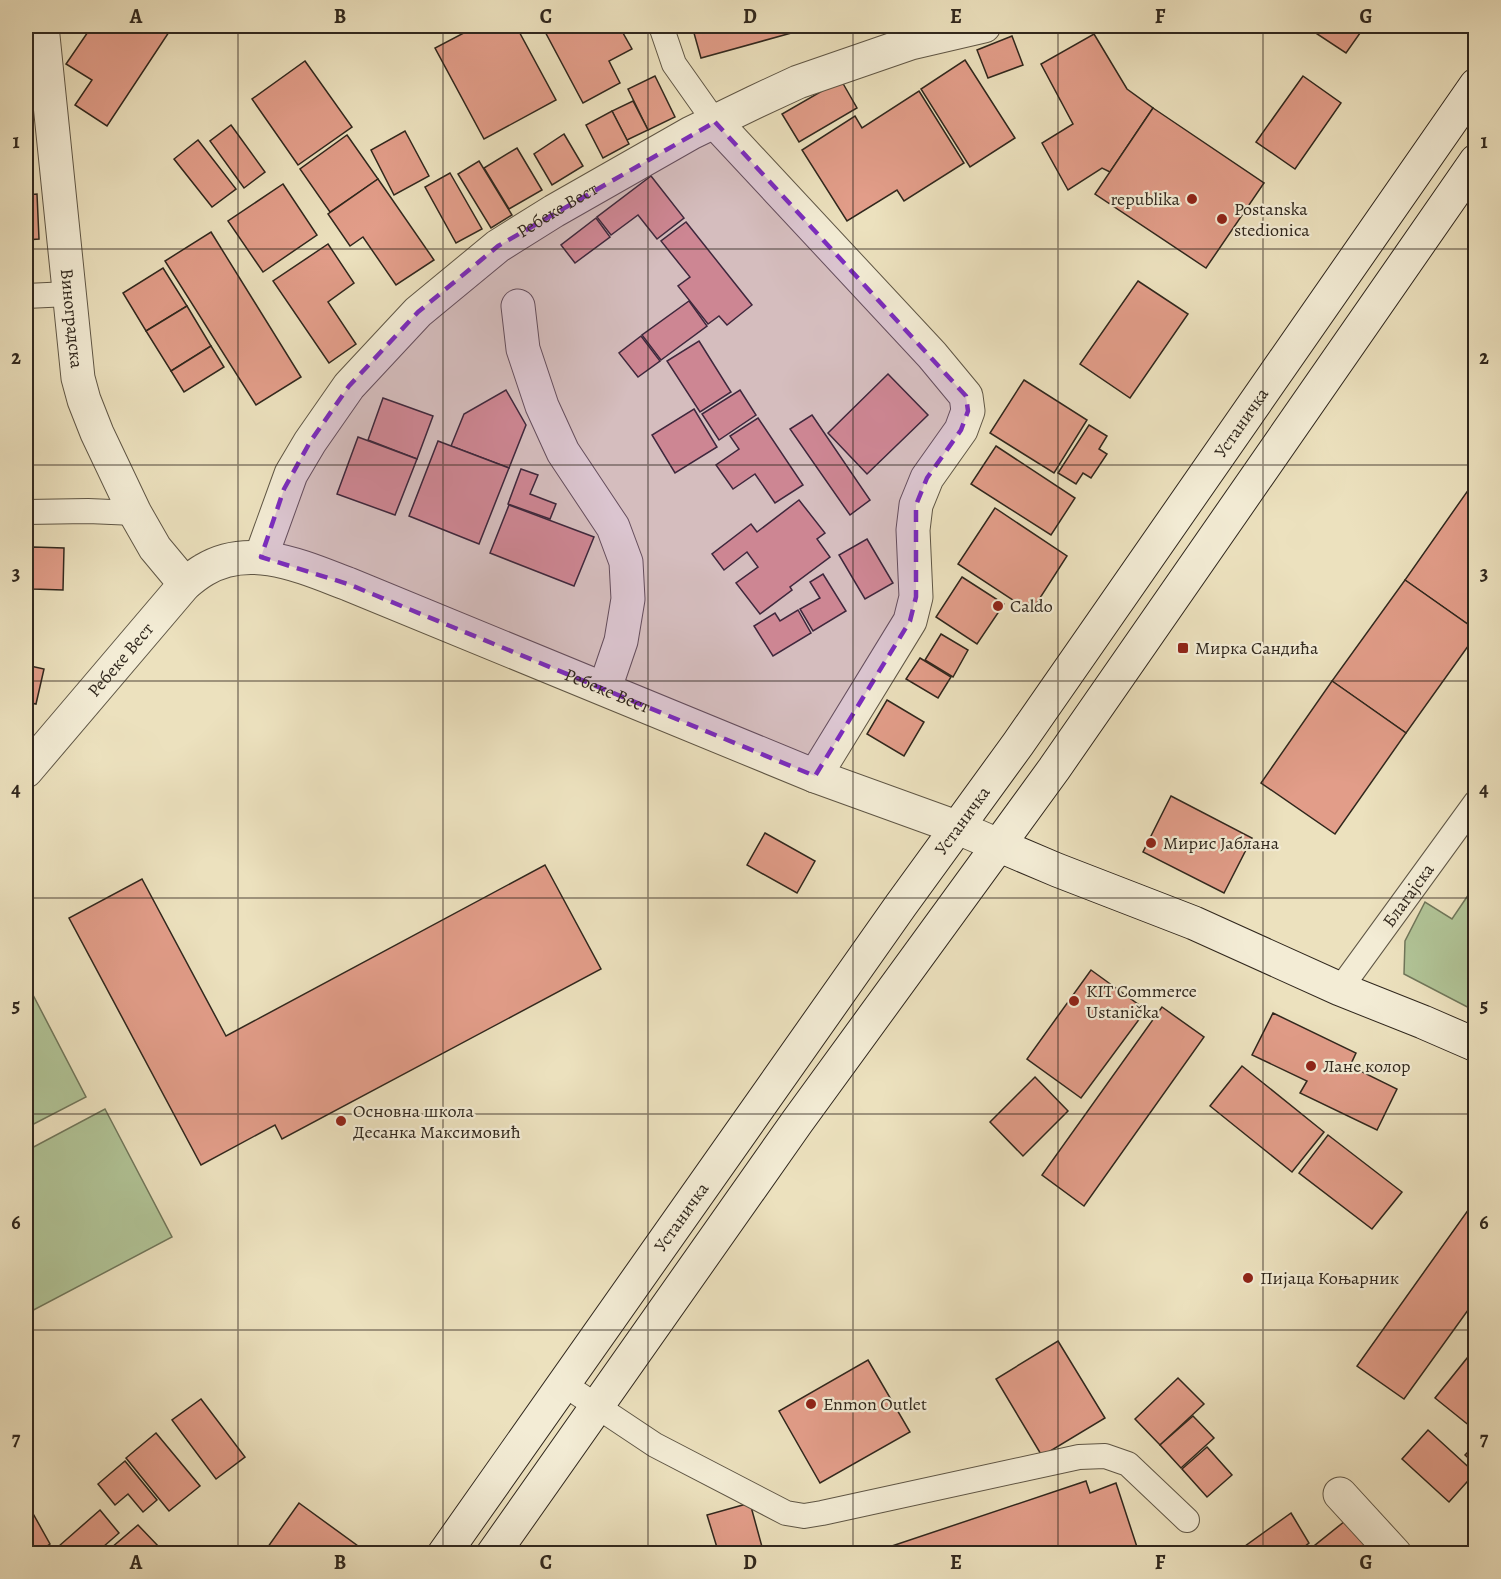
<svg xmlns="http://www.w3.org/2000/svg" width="1501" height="1579" viewBox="0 0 1501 1579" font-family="Alegreya,serif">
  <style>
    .green { fill: #b1c497; stroke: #70765a; stroke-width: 1.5 }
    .building { fill: #e29d89; stroke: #30271d; stroke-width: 1.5 }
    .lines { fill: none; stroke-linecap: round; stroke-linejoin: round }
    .lane-casing { stroke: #5f5645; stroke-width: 26 }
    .street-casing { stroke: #5f5645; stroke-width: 35 }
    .secondary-casing { stroke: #30271d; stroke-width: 35 }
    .lane { stroke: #f3ecd5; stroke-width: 24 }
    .street { stroke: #f3ecd5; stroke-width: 33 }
    .secondary { stroke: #f3ecd5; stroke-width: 33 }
    .marked { fill: #7b2cbf; fill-opacity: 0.2; stroke: #7b2cbf; stroke-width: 4.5; stroke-dasharray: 12 8; stroke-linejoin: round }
    .grid { fill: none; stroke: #30271d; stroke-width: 1.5; stroke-opacity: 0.55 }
    .poi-dot { fill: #8f2418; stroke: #f3ecd5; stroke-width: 2 }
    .labels { text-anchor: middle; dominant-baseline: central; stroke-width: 4.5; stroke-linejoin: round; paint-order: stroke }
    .poi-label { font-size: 18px; fill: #30271d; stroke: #f3ecd5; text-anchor: start }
    .street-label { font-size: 18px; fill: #30271d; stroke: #f3ecd5 }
    .neatline { fill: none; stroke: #30271d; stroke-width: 2 }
    .grid-label { font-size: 20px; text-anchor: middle; font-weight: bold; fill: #30271d }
  </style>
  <rect width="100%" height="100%" fill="#ece1be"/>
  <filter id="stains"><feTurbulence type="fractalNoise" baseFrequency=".00333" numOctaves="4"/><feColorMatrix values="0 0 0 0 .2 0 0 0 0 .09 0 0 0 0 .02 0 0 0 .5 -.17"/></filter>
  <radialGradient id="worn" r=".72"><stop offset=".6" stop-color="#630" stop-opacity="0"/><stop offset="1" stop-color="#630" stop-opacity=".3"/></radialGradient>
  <g class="green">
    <polygon points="1475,885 1476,1011 1475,1011 1404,974 1405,941 1425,902 1452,919"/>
    <polygon points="32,993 86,1097 26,1128 26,997"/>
    <polygon points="105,1109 172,1237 26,1314 26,1151"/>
  </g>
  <g class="building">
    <polygon points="92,26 173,26 107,126 75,105 92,80 66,64"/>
    <polygon points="477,26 516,26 556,100 484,139 435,48"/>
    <polygon points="542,26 619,26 632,49 609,61 620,83 583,103"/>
    <polygon points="692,26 806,26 806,29 701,58"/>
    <polygon points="1305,26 1365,26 1346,53"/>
    <polygon points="1094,34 1127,89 1153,108 1110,172 1102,168 1068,190 1042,143 1073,124 1041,64"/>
    <polygon points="1012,36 1023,65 988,78 977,50"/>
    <polygon points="965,60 1015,138 970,167 921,89"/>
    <polygon points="305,61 352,127 298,165 252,99"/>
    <polygon points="655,76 675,117 648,130 628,89"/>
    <polygon points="1303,76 1341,103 1295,169 1256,142"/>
    <polygon points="841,80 857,108 799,142 782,114"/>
    <polygon points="919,91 964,163 904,201 897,190 847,221 802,150 855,116 862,128"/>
    <polygon points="633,101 648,130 627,140 612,111"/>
    <polygon points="1153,108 1264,183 1206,268 1095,194"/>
    <polygon points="612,111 629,144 603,158 586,125"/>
    <polygon points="231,125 265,172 244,188 210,141"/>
    <polygon points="405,131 429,176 394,195 371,150"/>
    <polygon points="564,134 583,166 552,185 534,154"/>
    <polygon points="347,135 378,179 330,212 300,169"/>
    <polygon points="198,140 236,189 212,207 174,159"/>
    <polygon points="517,148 542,190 509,209 484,168"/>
    <polygon points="479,161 512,215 491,228 458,174"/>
    <polygon points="450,173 482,229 456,243 425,187"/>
    <polygon points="651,176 684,218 657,239 638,215 611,235 597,217"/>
    <polygon points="378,179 434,260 396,285 363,237 350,246 328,214"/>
    <polygon points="283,184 317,235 263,272 228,221"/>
    <polygon points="37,194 39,239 26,240 26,195"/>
    <polygon points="596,218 610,237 575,263 561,245"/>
    <polygon points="686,222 752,305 727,325 719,316 708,324 678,286 690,277 661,241"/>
    <polygon points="211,232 301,377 256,405 165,261"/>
    <polygon points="328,244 354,283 328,302 356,344 329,363 273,281"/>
    <polygon points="163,268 187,306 146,331 123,293"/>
    <polygon points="1138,281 1188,314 1130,398 1080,364"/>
    <polygon points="689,301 707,326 661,360 642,335"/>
    <polygon points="187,306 211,346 171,371 146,331"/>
    <polygon points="641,336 660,361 638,377 619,353"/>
    <polygon points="699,341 731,392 700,412 667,361"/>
    <polygon points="211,346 224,367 184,392 171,371"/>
    <polygon points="888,374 928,415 867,474 828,433"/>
    <polygon points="1024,380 1087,420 1054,473 990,433"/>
    <polygon points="506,390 526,425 509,468 451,446 464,414"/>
    <polygon points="740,390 756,415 719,440 702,414"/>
    <polygon points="383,398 433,416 417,459 368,440"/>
    <polygon points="694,409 717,447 675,473 652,435"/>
    <polygon points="812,415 870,500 850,515 790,429"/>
    <polygon points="758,418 803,485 775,503 755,474 733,489 716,465 739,449 730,436"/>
    <polygon points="1089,425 1107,436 1099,449 1107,454 1091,478 1083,473 1076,484 1058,473"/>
    <polygon points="358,437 417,459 395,515 337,494"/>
    <polygon points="438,441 509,468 479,544 409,516"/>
    <polygon points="996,446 1075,498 1051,535 971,484"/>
    <polygon points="521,469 538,475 530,494 556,504 550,519 508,504"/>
    <polygon points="1476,479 1476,630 1405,580"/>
    <polygon points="799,500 825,533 817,539 830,557 790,587 792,590 760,614 736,583 758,567 747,552 724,570 712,554 751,524 757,532"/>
    <polygon points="509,505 594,537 574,586 490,553"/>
    <polygon points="995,508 1067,556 1031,612 958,564"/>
    <polygon points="867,539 893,583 865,599 839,555"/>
    <rect x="26" y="547" width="7" height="26"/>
    <polygon points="33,547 64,548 63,590 33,589"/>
    <polygon points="823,574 846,611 813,631 800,609 820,598 810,582"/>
    <polygon points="962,577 1004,604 977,644 936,617"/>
    <polygon points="1405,580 1476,630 1476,635 1406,733 1332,681"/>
    <polygon points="798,610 811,633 773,656 754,626 775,613 780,621"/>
    <polygon points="941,634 968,650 953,677 925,660"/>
    <polygon points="920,658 951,677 938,698 906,679"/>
    <polygon points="26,665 44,669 36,704 26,702"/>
    <polygon points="1332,681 1406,733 1335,834 1261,783"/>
    <polygon points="887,700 924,722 904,756 867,734"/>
    <polygon points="1171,796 1252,838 1224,893 1143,852"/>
    <polygon points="765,833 815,861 797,893 747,865"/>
    <polygon points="545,865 601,969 282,1139 275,1125 201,1165 69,918 142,879 226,1036"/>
    <polygon points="1091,970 1146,1010 1081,1098 1027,1059"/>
    <polygon points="1162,1007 1204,1037 1084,1206 1042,1175"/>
    <polygon points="1273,1013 1356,1053 1350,1066 1397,1089 1377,1130 1300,1093 1307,1081 1252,1055"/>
    <polygon points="1242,1066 1324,1132 1292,1172 1210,1106"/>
    <polygon points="1035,1077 1068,1111 1023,1156 990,1122"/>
    <polygon points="1328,1135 1402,1192 1372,1229 1299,1173"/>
    <polygon points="1476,1199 1476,1299 1404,1399 1357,1366"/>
    <polygon points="1058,1341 1105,1418 1042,1456 996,1379"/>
    <polygon points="1476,1347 1476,1431 1435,1398"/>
    <polygon points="868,1360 910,1432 820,1483 779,1411"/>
    <polygon points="1178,1378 1204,1404 1160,1445 1135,1419"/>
    <polygon points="201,1399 245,1457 216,1479 172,1420"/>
    <polygon points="1193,1416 1214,1438 1181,1468 1160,1445"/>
    <polygon points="1428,1430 1475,1473 1449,1502 1402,1459"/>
    <polygon points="156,1433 200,1486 169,1511 126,1458"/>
    <polygon points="1476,1444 1476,1465 1465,1455"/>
    <polygon points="1207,1447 1232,1475 1207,1497 1182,1469"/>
    <polygon points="125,1461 157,1500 143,1512 128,1494 115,1505 98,1484"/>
    <polygon points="1086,1481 1090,1493 1116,1483 1138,1550 1128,1554 868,1554"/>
    <polygon points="26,1501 50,1544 35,1554 26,1554"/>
    <polygon points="299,1503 358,1546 353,1554 269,1554 265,1551"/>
    <polygon points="750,1503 764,1554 719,1554 707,1515"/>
    <polygon points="100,1510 119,1533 95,1554 65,1554 59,1546"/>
    <polygon points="1291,1513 1309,1543 1295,1554 1234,1554"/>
    <polygon points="1345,1521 1366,1547 1357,1554 1312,1554 1309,1550"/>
    <polygon points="138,1525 160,1548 154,1554 104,1554"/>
  </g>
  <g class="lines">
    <defs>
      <g id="lane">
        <polyline points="661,26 674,64 715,122"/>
        <polyline points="26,296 69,294"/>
        <polyline points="26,512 88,511 135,513"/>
        <path id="s1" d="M1340 989 1476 802"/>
        <polyline points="562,1383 655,1445 786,1513 804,1516 822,1513 1079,1457 1105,1456 1128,1464 1187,1520"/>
      </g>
      <g id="street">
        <path id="s2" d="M42 26 78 378 84 400 97 433 135 513 155 548 185 584"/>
        <polyline points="715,122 932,355 966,396 968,411 961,430 927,478 916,505 913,530 916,597 910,621 815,776"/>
        <polyline points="518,306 523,349 542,406 563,452 613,527 626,562 628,599 621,641 605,688"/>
        <path id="s3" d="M261 557 291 474 310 442 349 386 418 312 498 246 554 211 691 133 755 102 798 82 911 43 984 26"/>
        <path id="s4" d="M26 771 185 584C191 579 197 574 204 570 250 542 303 567 348 584L815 776 956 827 998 845"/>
        <polyline points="1340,1494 1395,1554"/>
      </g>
      <g id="secondary">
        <polyline points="998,845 1057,870 1194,923 1340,989 1423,1022 1476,1045"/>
        <path id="s5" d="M444 1554 901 905 1018 744 1476 85"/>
        <polyline points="493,1554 797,1122 1054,769 1476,161"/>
      </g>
    </defs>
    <use href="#lane" class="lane-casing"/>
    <use href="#street" class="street-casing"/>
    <use href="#secondary" class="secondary-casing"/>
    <use href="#lane" class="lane"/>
    <use href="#street" class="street"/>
    <use href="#secondary" class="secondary"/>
  </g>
  <path class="marked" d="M715 122 966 396 968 411 961 430 927 478 916 505V597L910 621 815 776 348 584 261 557 284 489 310 442 349 386 418 312 498 246Z"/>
  <path class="grid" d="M238 26V1554M443 26V1554M648 26V1554M853 26V1554M1058 26V1554M1263 26V1554M26 249H1476M26 465H1476M26 681H1476M26 898H1476M26 1114H1476M26 1330H1476"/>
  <g class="poi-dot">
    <circle cx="1192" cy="199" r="6"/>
    <circle cx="1222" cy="219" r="6"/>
    <circle cx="998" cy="606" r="6"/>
    <rect x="1177" y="642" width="12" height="12" rx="3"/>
    <circle cx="1151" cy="843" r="6"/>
    <circle cx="1074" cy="1001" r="6"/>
    <circle cx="1311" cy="1066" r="6"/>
    <circle cx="341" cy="1121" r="6"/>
    <circle cx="1248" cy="1278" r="6"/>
    <circle cx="811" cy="1404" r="6"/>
  </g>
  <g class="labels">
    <g class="poi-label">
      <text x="1180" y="199" text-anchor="end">republika</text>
      <text x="1234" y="209">Postanska<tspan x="1234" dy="21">stedionica</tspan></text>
      <text x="1010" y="606">Caldo</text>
      <text x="1195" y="648">Мирка Сандића</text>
      <text x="1163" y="843">Мирис Јаблана</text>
      <text x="1086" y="991">KIT Commerce<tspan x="1086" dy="21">Ustanička</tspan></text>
      <text x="1323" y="1066">Лане колор</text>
      <text x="353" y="1111">Основна школа<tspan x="353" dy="21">Десанка Максимовић</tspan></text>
      <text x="1260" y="1278">Пијаца Коњарник</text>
      <text x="823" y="1404">Enmon Outlet</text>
    </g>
    <g class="street-label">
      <text stroke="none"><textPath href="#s3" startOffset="468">Ребеке Вест</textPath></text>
      <text stroke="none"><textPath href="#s2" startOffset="294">Виноградска</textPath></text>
      <text stroke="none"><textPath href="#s5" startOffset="1384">Устаничка</textPath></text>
      <text stroke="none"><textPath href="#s4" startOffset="146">Ребеке Вест</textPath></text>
      <text stroke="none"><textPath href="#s4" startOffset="700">Ребеке Вест</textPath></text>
      <text stroke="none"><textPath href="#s5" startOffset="898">Устаничка</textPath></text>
      <text stroke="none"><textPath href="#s1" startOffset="116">Благајска</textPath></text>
      <text stroke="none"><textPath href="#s5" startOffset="412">Устаничка</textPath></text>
    </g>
  </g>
  <rect width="1501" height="1579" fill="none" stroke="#ece1be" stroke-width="66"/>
  <rect x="33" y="33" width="1435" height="1513" class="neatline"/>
  <g class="grid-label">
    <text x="136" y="23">A</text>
    <text x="340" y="23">B</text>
    <text x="546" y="23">C</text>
    <text x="750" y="23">D</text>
    <text x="956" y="23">E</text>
    <text x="1160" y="23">F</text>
    <text x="1366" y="23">G</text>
    <text x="16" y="148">1</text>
    <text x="1484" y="148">1</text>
    <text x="16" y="364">2</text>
    <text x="1484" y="364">2</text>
    <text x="16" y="580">3</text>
    <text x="1484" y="580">3</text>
    <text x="16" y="796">4</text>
    <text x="1484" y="796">4</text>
    <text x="16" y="1012">5</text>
    <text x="1484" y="1012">5</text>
    <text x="16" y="1229">6</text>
    <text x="1484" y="1229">6</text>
    <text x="16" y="1445">7</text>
    <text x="1484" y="1445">7</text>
    <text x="136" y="1569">A</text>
    <text x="340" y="1569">B</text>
    <text x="546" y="1569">C</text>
    <text x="750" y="1569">D</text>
    <text x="956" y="1569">E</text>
    <text x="1160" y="1569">F</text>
    <text x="1366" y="1569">G</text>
  </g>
  <rect width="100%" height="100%" filter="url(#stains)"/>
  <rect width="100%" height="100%" fill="url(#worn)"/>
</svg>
